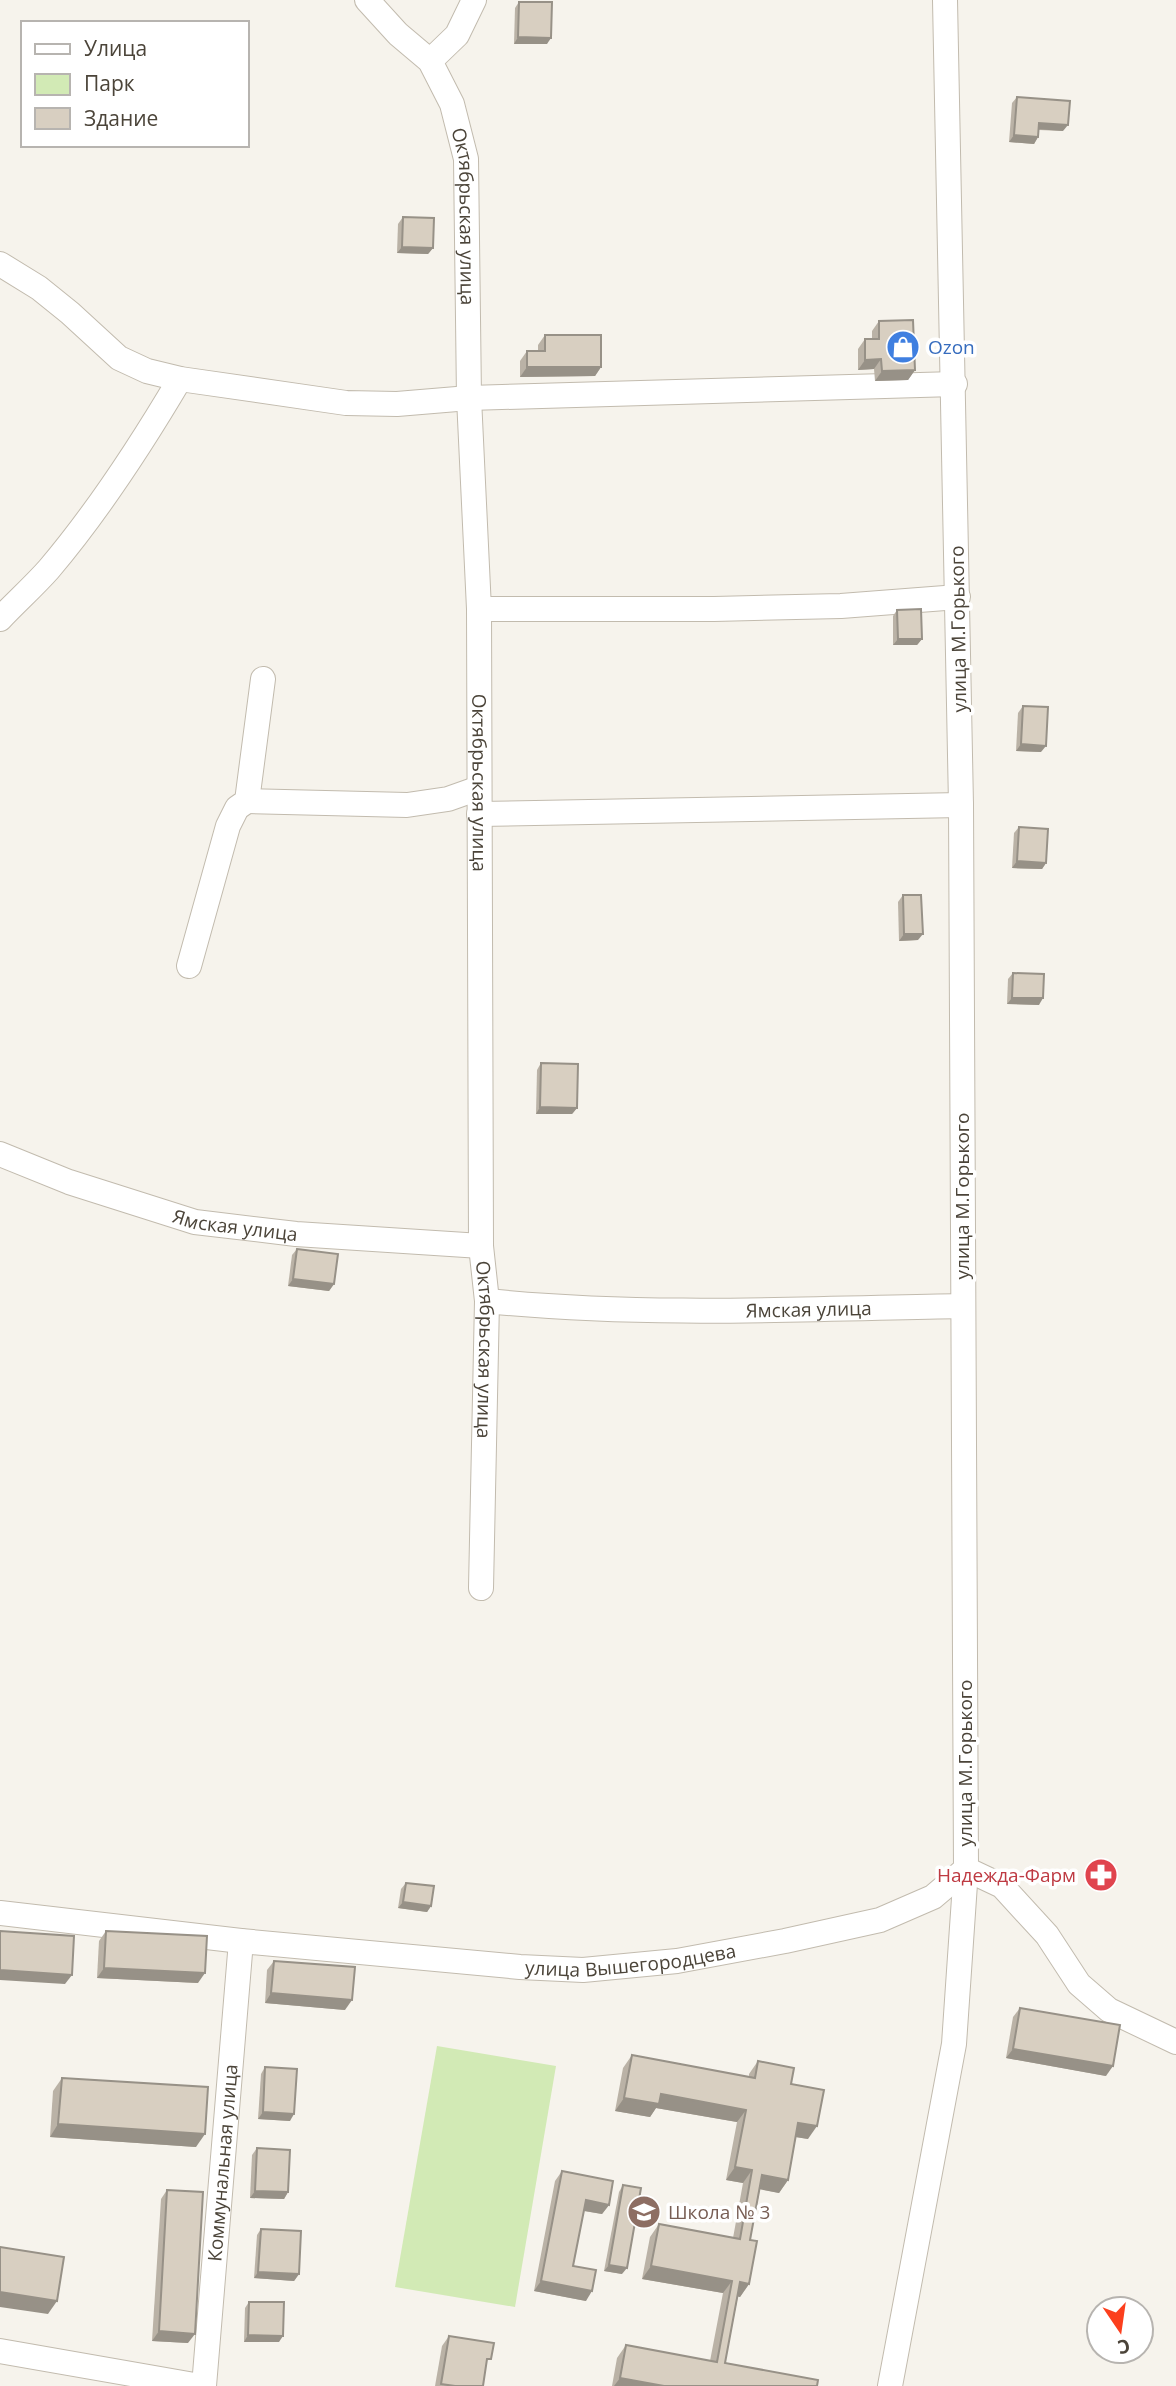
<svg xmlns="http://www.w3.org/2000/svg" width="1176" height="2386" viewBox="0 0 1176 2386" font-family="'Open Sans',sans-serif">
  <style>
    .green { fill: #d2eab5 }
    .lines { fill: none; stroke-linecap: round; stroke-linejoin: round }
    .minor-casing { stroke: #c2bbae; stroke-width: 26 }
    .minor { stroke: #fff; stroke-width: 24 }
    .wall { fill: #bab2a6 }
    .shaded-wall { fill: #979187 }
    .building { fill: #d8cfc1; stroke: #979187; stroke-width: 2 }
    .labels { text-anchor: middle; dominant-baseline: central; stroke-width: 7; stroke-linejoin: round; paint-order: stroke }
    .street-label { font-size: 19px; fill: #4b4439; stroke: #fff }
    .shop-label { font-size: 19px; fill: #366cbe; stroke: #fff; text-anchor: start }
    .health-label { font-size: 19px; fill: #be3a42; stroke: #fff; text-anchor: end }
    .education-label { font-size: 19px; fill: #785e54; stroke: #fff; text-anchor: start }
  </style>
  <rect width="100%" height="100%" fill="#f6f3ec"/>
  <polygon class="green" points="437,2046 556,2066 515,2307 395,2287"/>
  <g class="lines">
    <defs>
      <g id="minor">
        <path id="s1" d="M367 0 398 34 430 61 452 104 466 159 469 398 479 609 481 1246 487 1301 481 1588"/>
        <polyline points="430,61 457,35 474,0"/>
        <polyline points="0,264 39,288 70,313 119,358 147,371 180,379 346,403 397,404 469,398 955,384"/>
        <polyline points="479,609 714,609 841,606 958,597"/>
        <path d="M0 619C16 602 34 586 49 569 99 510 141 445 180 379"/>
        <polyline points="247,801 407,805 448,799 479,788"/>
        <polyline points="479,814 961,805"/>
        <polyline points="189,966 228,826 237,808 247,801 263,679"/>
        <path id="s2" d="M0 1154 69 1182 195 1222 296 1234 481 1246"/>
        <path id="s3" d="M487 1301C645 1317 803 1309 962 1306"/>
        <path id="s4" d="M0 1913 241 1941 520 1967 583 1970 677 1961 785 1941 880 1920 933 1897 966 1869 1002 1886 1047 1935 1079 1984 1109 2010 1176 2042"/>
        <polyline points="0,2351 200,2386"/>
        <path id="s5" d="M204 2386 241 1941"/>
        <polyline points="890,2386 954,2044 966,1869 961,805 945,0"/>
      </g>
    </defs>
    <use href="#minor" class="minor-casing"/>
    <use href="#minor" class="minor"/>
  </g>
  <g class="wall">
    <polygon points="519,2 547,44 514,44 515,8"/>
    <polygon points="1017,97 1063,131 1039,130 1038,137 1034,144 1009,142 1012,103"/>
    <polygon points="403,217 433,248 428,254 397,253 398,224"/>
    <polygon points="879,321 915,370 908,380 875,381 874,369 858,370 858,349 865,339 872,339 872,331"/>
    <polygon points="545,335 601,367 595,376 520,377 520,361 527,351 538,351 538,345"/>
    <polygon points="897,610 922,639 917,645 893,645 893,616"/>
    <polygon points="1023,706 1041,752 1016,751 1018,713"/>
    <polygon points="1019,827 1046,863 1042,869 1012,868 1014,833"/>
    <polygon points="903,895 918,940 899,941 898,902"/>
    <polygon points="1013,973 1039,1005 1007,1004 1008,979"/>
    <polygon points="541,1063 577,1108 572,1114 536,1114 537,1070"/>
    <polygon points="297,1249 334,1284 329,1291 288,1286 292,1255"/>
    <polygon points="406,1883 431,1906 427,1912 398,1908 401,1889"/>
    <polygon points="106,1931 198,1983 97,1978 99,1941"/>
    <polygon points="274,1961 345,2010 265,2003 267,1970"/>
    <polygon points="1020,2008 1106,2076 1006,2058 1013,2017"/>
    <polygon points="632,2055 749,2077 749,2074 758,2061 791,2084 808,2139 796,2137 788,2180 779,2193 760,2189 750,2240 749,2284 740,2297 738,2296 725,2363 817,2386 612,2386 617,2358 626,2345 710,2361 723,2293 642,2279 650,2237 659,2224 733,2238 743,2183 726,2180 737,2122 656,2108 650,2117 615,2111 623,2068"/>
    <polygon points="265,2067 290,2121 258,2119 261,2074"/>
    <polygon points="62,2078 196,2147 50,2137 53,2091"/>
    <polygon points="257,2148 288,2192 284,2199 250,2198 252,2155"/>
    <polygon points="562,2171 609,2205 602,2214 584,2211 573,2266 586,2301 534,2291 555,2181"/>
    <polygon points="623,2185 622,2274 604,2271 619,2192"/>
    <polygon points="167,2190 188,2343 152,2341 161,2199"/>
    <polygon points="261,2229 299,2274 294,2281 254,2278 257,2235"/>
    <polygon points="249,2302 279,2342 244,2342 245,2308"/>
    <polygon points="449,2336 486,2367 483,2386 435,2386 442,2346"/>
  </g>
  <g class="shaded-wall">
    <polygon points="518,37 551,38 547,44 514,44"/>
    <polygon points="1039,123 1068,125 1063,131 1035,129"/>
    <polygon points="1014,135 1038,137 1034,144 1009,142"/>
    <polygon points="402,247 433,248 428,254 397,253"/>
    <polygon points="881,359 874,369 858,370 865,360"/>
    <polygon points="527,367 601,367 595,376 520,377"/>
    <polygon points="915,370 908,380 875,381 882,371"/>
    <polygon points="898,639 922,639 917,645 893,645"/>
    <polygon points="1021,744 1046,746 1041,752 1016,751"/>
    <polygon points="1017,861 1046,863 1042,869 1012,868"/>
    <polygon points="904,934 923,934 918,940 899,941"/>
    <polygon points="1012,998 1043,998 1039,1005 1007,1004"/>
    <polygon points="540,1107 577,1108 572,1114 536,1114"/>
    <polygon points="293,1279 334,1284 329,1291 288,1286"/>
    <polygon points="403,1902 431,1906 427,1912 398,1908"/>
    <polygon points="104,1968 205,1973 198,1983 97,1978"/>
    <polygon points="0,1970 72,1975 65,1984 0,1980"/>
    <polygon points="271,1993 352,2000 345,2010 265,2003"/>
    <polygon points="1013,2049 1113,2066 1106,2076 1006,2058"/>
    <polygon points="661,2094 746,2110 737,2122 656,2108 650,2117 615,2111 624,2098"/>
    <polygon points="263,2112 294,2114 290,2121 258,2119"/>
    <polygon points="798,2123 817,2126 808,2139 789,2136"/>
    <polygon points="58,2124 205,2134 196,2147 50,2137"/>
    <polygon points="735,2167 752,2170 743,2183 726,2180"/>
    <polygon points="762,2175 788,2180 779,2193 753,2188"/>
    <polygon points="255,2191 288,2192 284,2199 250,2198"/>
    <polygon points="586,2200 609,2205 602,2214 579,2210"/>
    <polygon points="609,2265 627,2268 622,2274 604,2271"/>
    <polygon points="651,2266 732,2281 723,2293 642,2279"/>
    <polygon points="258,2272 299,2274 294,2281 254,2278"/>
    <polygon points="541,2281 592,2291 586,2301 534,2291"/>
    <polygon points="740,2282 749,2284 740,2297 731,2295"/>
    <polygon points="0,2292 57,2301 48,2314 0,2307"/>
    <polygon points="159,2331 195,2334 188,2343 152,2341"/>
    <polygon points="248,2335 283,2336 279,2342 244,2342"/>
    <polygon points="620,2378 664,2386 614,2386"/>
  </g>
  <g class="building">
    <polygon points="519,2 552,2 551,38 518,37"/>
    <polygon points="1017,97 1070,101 1068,125 1039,123 1038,137 1014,135"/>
    <polygon points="403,217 434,218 433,248 402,247"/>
    <polygon points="913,320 915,370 882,371 881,359 865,360 865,339 879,339 879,321"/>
    <polygon points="545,335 601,335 601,367 527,367 527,351 545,351"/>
    <polygon points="921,609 922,639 898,639 897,610"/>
    <polygon points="1023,706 1048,707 1046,746 1021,744"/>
    <polygon points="1019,827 1048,829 1046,863 1017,861"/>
    <polygon points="903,895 921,895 923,934 904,934"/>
    <polygon points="1013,973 1044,974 1043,998 1012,998"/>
    <polygon points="541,1063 578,1064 577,1108 540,1107"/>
    <polygon points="297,1249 338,1254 334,1284 293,1279"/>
    <polygon points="406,1883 434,1886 431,1906 403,1902"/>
    <polygon points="0,1931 74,1936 72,1975 0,1970"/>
    <polygon points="106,1931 207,1936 205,1973 104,1968"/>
    <polygon points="274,1961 355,1967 352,2000 271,1993"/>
    <polygon points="1020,2008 1120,2025 1113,2066 1013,2049"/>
    <polygon points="632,2055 755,2078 758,2061 794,2068 791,2084 824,2090 817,2126 798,2123 788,2180 762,2175 750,2240 757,2241 749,2284 740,2282 725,2363 818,2380 817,2386 664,2386 620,2378 626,2345 717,2362 732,2281 651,2266 659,2224 740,2239 752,2170 735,2167 746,2110 661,2094 659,2104 624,2098"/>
    <polygon points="265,2067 297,2069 294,2114 263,2112"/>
    <polygon points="62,2078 208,2087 205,2134 58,2124"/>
    <polygon points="257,2148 290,2150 288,2192 255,2191"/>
    <polygon points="562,2171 613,2181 609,2205 586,2200 573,2266 596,2270 592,2291 541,2281"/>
    <polygon points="623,2185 641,2188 627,2268 609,2265"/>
    <polygon points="167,2190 203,2192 195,2334 159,2331"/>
    <polygon points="261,2229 301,2231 299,2274 258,2272"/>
    <polygon points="0,2247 64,2257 57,2301 0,2292"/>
    <polygon points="249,2302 284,2302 283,2336 248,2335"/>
    <polygon points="449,2336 494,2343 491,2359 487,2359 483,2386 455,2386 441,2384"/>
  </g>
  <defs>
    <symbol id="shop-disc" viewBox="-11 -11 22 22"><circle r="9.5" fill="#3f7fe0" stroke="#fff"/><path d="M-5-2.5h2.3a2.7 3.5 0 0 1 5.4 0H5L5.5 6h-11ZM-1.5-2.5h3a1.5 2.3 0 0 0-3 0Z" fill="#fff"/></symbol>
    <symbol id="pharmacy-disc" viewBox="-11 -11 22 22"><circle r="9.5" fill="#e0444e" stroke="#fff"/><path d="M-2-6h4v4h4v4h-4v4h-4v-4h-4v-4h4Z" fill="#fff"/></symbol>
    <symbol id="school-disc" viewBox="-11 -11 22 22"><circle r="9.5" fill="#8d6e63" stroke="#fff"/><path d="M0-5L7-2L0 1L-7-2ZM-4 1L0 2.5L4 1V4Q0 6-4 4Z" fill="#fff"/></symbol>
  </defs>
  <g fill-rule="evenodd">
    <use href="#shop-disc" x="884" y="328" width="38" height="38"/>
    <use href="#pharmacy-disc" x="1082" y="1856" width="38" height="38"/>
    <use href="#school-disc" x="625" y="2193" width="38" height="38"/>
  </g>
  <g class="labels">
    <g class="street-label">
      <text stroke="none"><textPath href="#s1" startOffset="250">Октябрьская улица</textPath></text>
      <text transform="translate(958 629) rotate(-91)">улица М.Горького</text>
      <text stroke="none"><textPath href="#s1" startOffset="817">Октябрьская улица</textPath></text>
      <text transform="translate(962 1196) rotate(-90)">улица М.Горького</text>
      <text stroke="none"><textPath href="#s2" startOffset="247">Ямская улица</textPath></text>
      <text stroke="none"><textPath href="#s3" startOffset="322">Ямская улица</textPath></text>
      <text stroke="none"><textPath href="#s1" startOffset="1384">Октябрьская улица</textPath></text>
      <text transform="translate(965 1763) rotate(-90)">улица М.Горького</text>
      <text stroke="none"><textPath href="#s4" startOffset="634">улица Вышегородцева</textPath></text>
      <text stroke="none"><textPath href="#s5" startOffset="224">Коммунальная улица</textPath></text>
    </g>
    <g class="shop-label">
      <text x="928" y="347">Ozon</text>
    </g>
    <g class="health-label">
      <text x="1076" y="1875">Надежда-Фарм</text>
    </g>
    <g class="education-label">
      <text x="668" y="2212">Школа № 3</text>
    </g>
  </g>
  <rect x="21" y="21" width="228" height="126" fill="#ffffff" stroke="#b7b4b0" stroke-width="2"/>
  <rect x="35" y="44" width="35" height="10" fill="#ffffff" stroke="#b7b4b0" stroke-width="2"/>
  <text x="84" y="56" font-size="21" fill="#4b4439">Улица</text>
  <rect x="35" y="74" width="35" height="21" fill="#d2eab5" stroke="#b7b4b0" stroke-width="2"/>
  <text x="84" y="91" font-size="21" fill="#4b4439">Парк</text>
  <rect x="35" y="108" width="35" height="21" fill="#d8cfc1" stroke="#b7b4b0" stroke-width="2"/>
  <text x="84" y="126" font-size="21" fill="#4b4439">Здание</text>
  <g transform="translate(1120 2330) rotate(167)"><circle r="33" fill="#ffffff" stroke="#b7b4b0" stroke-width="2"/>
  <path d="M0-5L12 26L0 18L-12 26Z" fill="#fc3f1d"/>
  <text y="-10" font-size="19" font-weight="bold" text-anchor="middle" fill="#4b4439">С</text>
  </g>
</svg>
